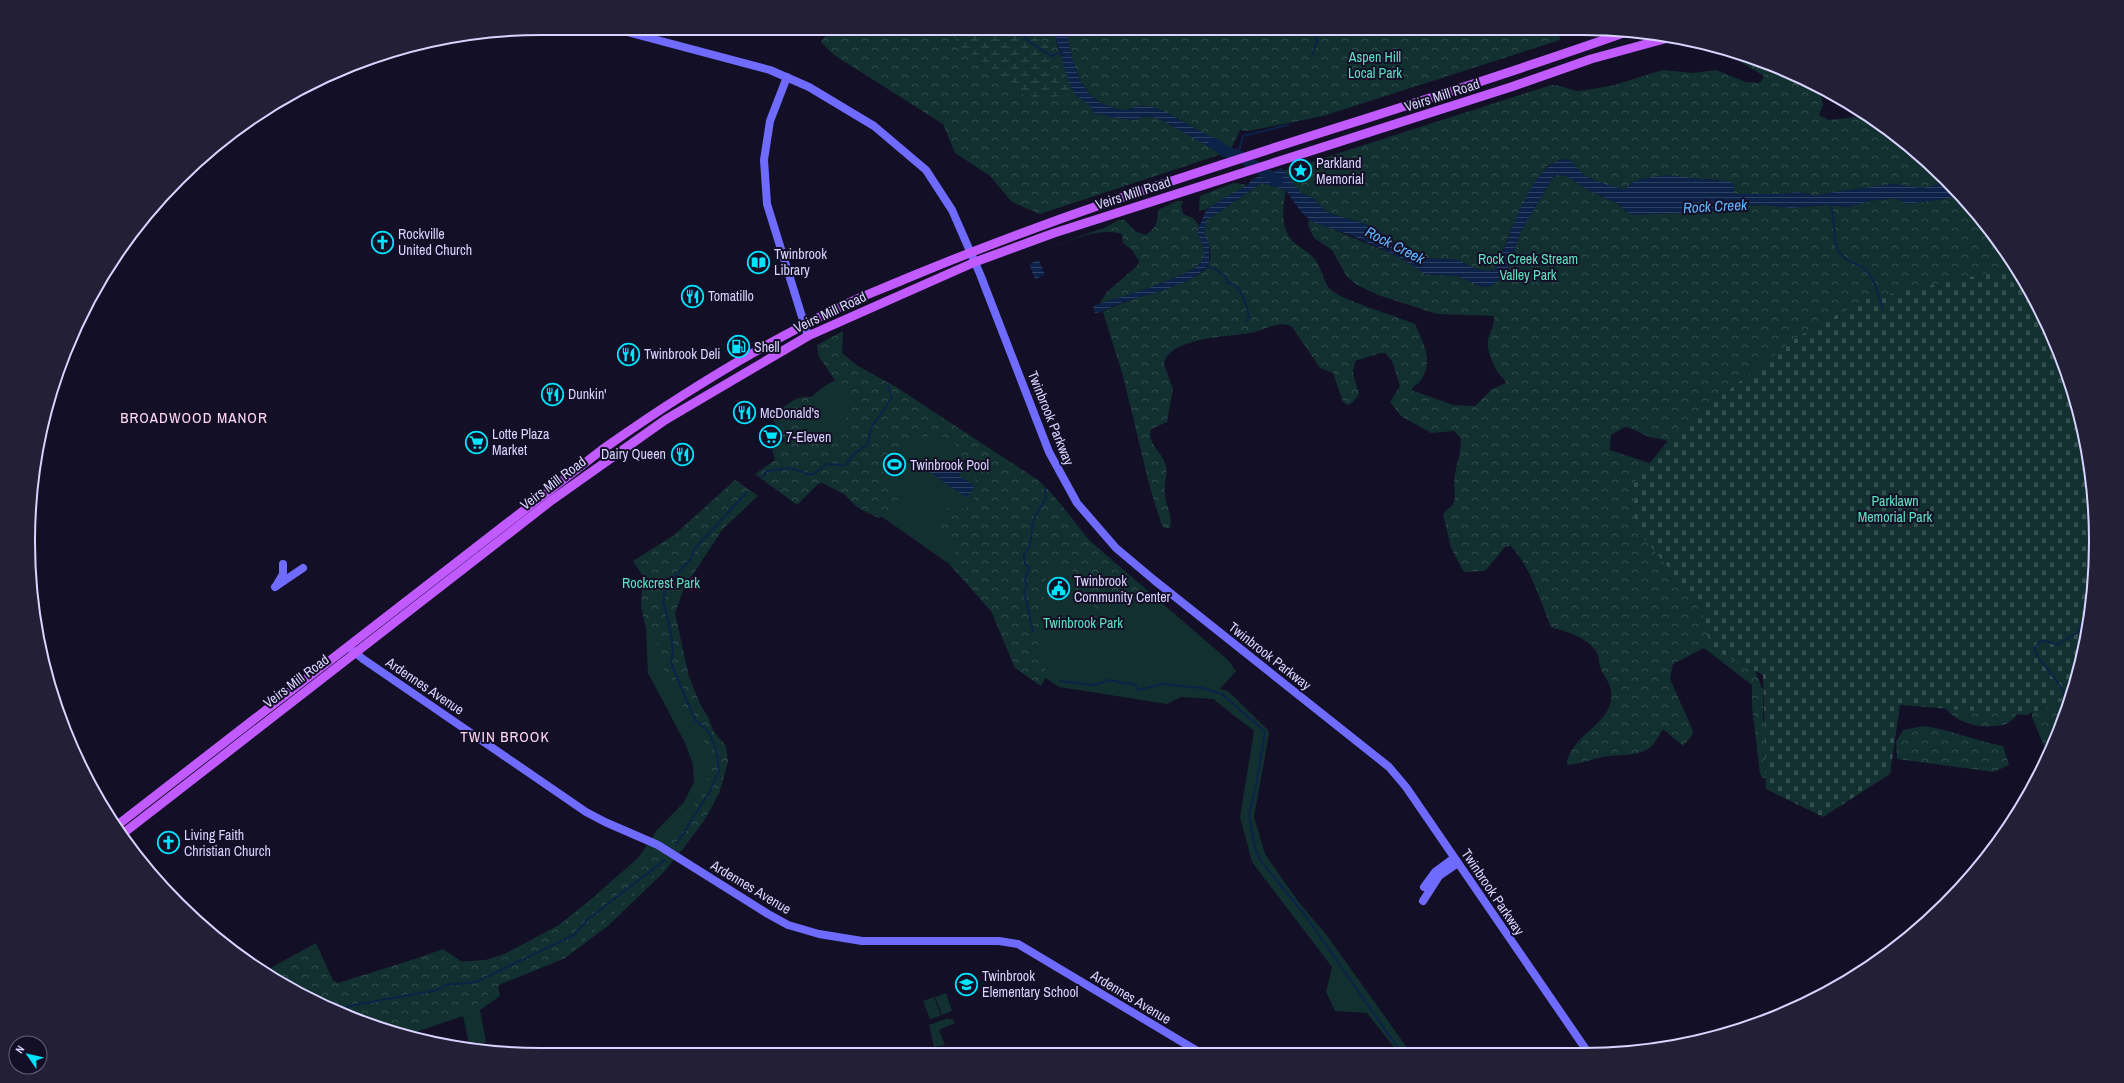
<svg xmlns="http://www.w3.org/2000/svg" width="2124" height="1083" viewBox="0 0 2124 1083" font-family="'Archivo Narrow',sans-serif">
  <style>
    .green { fill: #12302f }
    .forest { fill: url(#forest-crowns) }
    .wetland { fill: url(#wetland-marsh) }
    .cemetery { fill: url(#cemetery-stones) }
    .water { fill: url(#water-rules) }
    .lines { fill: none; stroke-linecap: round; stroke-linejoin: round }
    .stream { stroke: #0c2248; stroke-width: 2 }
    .river { stroke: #0c2248; stroke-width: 11 }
    .secondary { stroke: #6f6bff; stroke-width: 8 }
    .primary { stroke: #c25bff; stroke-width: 9 }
    .labels { text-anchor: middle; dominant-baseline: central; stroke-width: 4; stroke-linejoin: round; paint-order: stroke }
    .park-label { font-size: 14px; fill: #5fe0c0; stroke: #130f26 }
    .street-label { font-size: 14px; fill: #d9d4ff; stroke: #130f26 }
    .poi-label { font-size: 14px; fill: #d9d4ff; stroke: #130f26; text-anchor: start }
    .water-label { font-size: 15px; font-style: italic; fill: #62b6ff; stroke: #130f26 }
    .neighbourhood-label { font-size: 15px; letter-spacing: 1px; fill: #ffd6f0; stroke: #130f26 }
    .rim { fill: none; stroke: #d9d4ff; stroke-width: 2 }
  </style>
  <defs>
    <pattern id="forest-crowns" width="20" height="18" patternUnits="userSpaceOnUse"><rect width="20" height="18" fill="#12302f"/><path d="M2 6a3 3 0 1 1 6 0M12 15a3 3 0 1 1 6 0" fill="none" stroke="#344d4e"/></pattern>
    <pattern id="wetland-marsh" width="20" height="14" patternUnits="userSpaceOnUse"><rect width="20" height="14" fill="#12302f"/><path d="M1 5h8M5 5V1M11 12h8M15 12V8" fill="none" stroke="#344d4e"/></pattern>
    <pattern id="cemetery-stones" width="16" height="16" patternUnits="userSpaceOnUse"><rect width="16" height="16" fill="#12302f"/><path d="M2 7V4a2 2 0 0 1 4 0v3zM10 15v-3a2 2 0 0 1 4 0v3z" fill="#344d4e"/></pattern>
    <pattern id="water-rules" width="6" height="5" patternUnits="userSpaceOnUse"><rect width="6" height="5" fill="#0c2248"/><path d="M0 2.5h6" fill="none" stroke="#2f4163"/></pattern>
  </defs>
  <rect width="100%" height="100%" fill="#130f26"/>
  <g class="green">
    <polygon points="856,369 1081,533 1228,660 1236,671 1220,689 1228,691 1268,730 1269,734 1254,817 1265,854 1297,900 1328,937 1408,1049 1407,1051 1397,1051 1367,1013 1335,1011 1326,992 1332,967 1252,862 1240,817 1254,731 1213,699 1181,697 1167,704 1059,687 1035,671 972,580 828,479 797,496 781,421 826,385"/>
    <polygon points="735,480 758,496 706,545 681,575 672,615 679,671 708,717 722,753 720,791 705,819 682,850 663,873 608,926 565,958 501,984 470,965 504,954 559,925 590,900 639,857 657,830 684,802 694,782 693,765 685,743 648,673 646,629 641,606"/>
    <polygon points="316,943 336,987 443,949 498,986 500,996 480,1010 486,1042 470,1048 463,1016 404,1036 314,1002 265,971"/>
    <polygon points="946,993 952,1011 942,1015 935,997"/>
    <polygon points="934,997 941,1016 930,1019 923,1001"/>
    <polygon points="948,1018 949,1020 952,1019 955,1023 939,1030 945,1045 934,1047 929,1025"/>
  </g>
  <g class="forest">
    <polygon points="832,28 1059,29 1056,38 1058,48 1075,94 1092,107 1092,111 1097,115 1100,113 1110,117 1135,120 1144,116 1158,118 1222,154 1040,214 1012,202 990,176 955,153 943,124 834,55 821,42"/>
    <path d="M1069 29H1558L1560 40 1323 116 1249 131 1240 130 1231 149C1217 138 1204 134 1189 125 1171 116 1166 109 1144 106 1138 105 1131 110 1123 110 1080 104 1075 68 1066 33Z"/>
    <path d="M1721 48 1810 81 1820 90 1823 105 1819 115 1829 120 1866 116 1895 134 1947 183 1921 188 1893 184 1829 193 1816 196 1797 192 1786 194H1734V186L1717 180 1706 179 1634 181 1624 190C1614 187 1603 184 1594 180 1580 174 1564 160 1547 166L1527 197 1509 235 1495 270 1486 271 1476 269 1458 260 1427 258 1395 243 1374 227 1326 212 1314 199 1300 192 1283 171 1551 85H1556L1577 91 1587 90 1614 85 1663 70 1693 73 1716 70 1746 82 1760 83 1764 76 1722 51Z"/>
    <path d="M1557 175 1567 176 1588 190 1619 204 1624 210 1633 215 1717 211 1744 206 1764 205 1791 208 1826 205 1848 207 1869 201 1894 198 1908 204 1961 196 1969 203 2027 285 1688 451 1665 440 1649 437 1630 428 1625 427 1611 435 1610 450 1664 468 1738 654 1755 671 1763 690V717L1770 769 1768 779 1763 778 1760 774 1752 707V685L1704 648 1673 664 1670 679 1693 731 1691 737 1683 746 1663 729C1659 735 1655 745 1648 749 1635 757 1617 754 1603 757 1590 759 1582 764 1567 765 1568 735 1616 724 1611 691 1610 683 1604 676 1601 669 1598 663 1600 657 1596 651 1586 637 1567 632 1551 627 1540 600 1531 568 1511 546L1505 547 1485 571 1464 572 1451 548 1443 514C1446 510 1452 507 1454 502 1456 496 1454 489 1454 483 1455 468 1461 454 1461 439L1454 431 1431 433 1401 416 1390 402 1400 386 1392 361 1385 353H1380L1355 361 1353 373 1359 394 1352 403 1348 405 1343 402 1333 373 1320 368 1292 327C1280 319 1263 331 1250 333 1229 337 1169 337 1164 364L1173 389 1167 422 1151 429C1147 445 1163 452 1166 466 1168 475 1163 485 1165 494 1166 507 1173 515 1170 528H1164L1161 523 1150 488 1123 376 1103 312C1127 297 1193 286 1207 267 1214 257 1209 243 1204 234L1207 220 1262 183 1286 190C1282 208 1280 231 1296 244 1302 249 1310 253 1315 259 1321 267 1323 279 1328 287 1338 300 1397 316 1415 324 1422 341 1433 357 1423 377 1421 382 1414 386 1411 390L1453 405 1475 406 1492 389 1506 383C1504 377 1500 376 1497 371 1493 365 1489 354 1488 347 1486 334 1495 330 1494 316L1437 314 1378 295 1357 285 1347 277 1332 250 1314 238 1308 225 1309 219 1399 257 1425 274 1458 276 1481 287 1491 286 1506 274 1522 229 1553 177Z"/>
    <path d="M1234 183 1248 185C1237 191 1209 210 1199 211L1200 196Z"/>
    <path d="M1177 201H1183L1181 205 1183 214 1193 218 1199 225C1196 238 1209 248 1202 261 1194 275 1118 299 1099 304L1107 292 1137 266 1139 261 1131 249 1123 243 1122 234C1098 227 1071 241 1048 247L1104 228 1119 220H1125L1135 231 1145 235C1157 228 1157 223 1158 210Z"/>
    <path d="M843 331 842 353 858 366 896 387 1038 480C1061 501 1077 527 1098 550 1115 571 1135 588 1157 603L1125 602 1097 610 1087 595 1077 592 1072 569 1047 568 1039 645 1031 654 1048 672 1041 686 1015 668 991 611 949 564 959 548 939 534 941 516 952 501 965 511 983 486 967 474 972 466 957 455V445L939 435 909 439 899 446 895 462 881 469 898 499 894 509 879 518 858 508 844 494 820 482 797 505 755 474 775 460 772 449 785 441 771 416C788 405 800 389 821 401L817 411 803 425 818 439H834L848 415 849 400 819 357 817 345Z"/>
    <polygon points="735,480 758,496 748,499 722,530 684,588 675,613 689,677 703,711 714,732 726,746 728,762 720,791 705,819 682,850 669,843 702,793 710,772 704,742 665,676 656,637 646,629 641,606 643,576 633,561 674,535"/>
    <polygon points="2078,675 2048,756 2032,717 2033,701"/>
    <path d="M2018 700 2016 717C2012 719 2007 725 2003 725 1982 729 1959 725 1945 708Z"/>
    <path d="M1924 726C1951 730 1976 741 2003 746L2009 765 1994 772 1897 759 1896 742 1903 730Z"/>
    <polygon points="654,855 669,863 565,958 501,984 476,1005 397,1033 314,1002 270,974 301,955 318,956 328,978 338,983 434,953 455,962 501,959 551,932 615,881"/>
  </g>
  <polygon class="wetland" points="946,28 1028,28 1028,32 1048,46 1055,74 1069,83 1075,94 1034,99 1011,89 993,68 959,46 953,33"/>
  <polygon class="cemetery" points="2012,268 2018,272 2027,285 2069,377 2092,475 2095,575 2078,675 2069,698 2026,715 1900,705 1890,774 1823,817 1766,789 1763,675 1711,648 1701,606 1635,528 1633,484 1674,433 1794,339 1863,300"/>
  <g class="water">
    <path d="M1059 29H1069L1066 33C1075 68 1080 105 1123 110 1131 110 1138 105 1144 106 1166 109 1171 116 1189 125 1204 134 1217 138 1231 149L1222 154 1158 118 1144 116 1135 120 1110 117 1100 113 1097 115 1092 111 1091 107 1075 94 1069 83 1056 38Z"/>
    <path d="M1565 159 1571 160C1582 180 1603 183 1624 190L1634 181 1665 175 1731 182 1734 185V194H1786L1797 192 1816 196 1829 193 1893 184 1921 188 1947 183 1961 196 1908 204 1894 198 1869 201 1848 207 1826 205 1791 208 1764 205 1744 206 1717 211 1632 215 1624 210 1619 204 1588 190 1567 176 1557 175 1553 177 1522 229 1506 274 1491 286 1481 287 1458 276 1425 274 1399 257 1351 235 1315 223C1303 216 1293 202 1286 190L1262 183 1207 220 1204 234 1209 243V263C1196 286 1141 295 1118 304 1109 307 1104 312 1095 313L1093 306C1113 299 1193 277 1202 261 1207 251 1201 241 1197 232L1206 210 1224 198 1248 185 1252 179 1282 168 1300 192 1314 199 1326 212 1374 227 1395 243 1427 258 1458 260 1476 269 1486 271 1495 270C1510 241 1528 164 1565 159Z"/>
    <polygon points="1039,260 1045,275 1035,279 1029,264"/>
    <polygon points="937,459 952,469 956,464 963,469 959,476 975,486 967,498 928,471"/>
  </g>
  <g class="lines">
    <g class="stream">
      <polyline points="1019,28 1027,40 1051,56 1062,52"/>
      <polyline points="1312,55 1317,42 1315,29"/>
      <polyline points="1238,155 1243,136 1288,125"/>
      <path d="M1830 205C1838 220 1830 235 1838 250 1843 260 1854 262 1863 268 1875 277 1879 296 1883 310"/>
      <path d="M1207 267 1214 268 1226 277 1227 282C1242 286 1246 302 1249 316L1246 322"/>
      <path d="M762 477 767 471 790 468 812 475 827 464 845 465 855 453 868 444C870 420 880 420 889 401L892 399 888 386"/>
      <path d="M1033 631 1024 591 1027 586 1025 578 1029 568 1025 564 1024 554C1034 544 1030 534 1033 522 1035 512 1044 505 1046 497 1046 495 1045 491 1045 488"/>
      <polyline points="1060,681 1095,685 1109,680 1127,684 1130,683 1135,685 1138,690 1163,684 1202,688 1222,694 1265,732 1257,780 1249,815 1255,848 1260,860 1305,915 1400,1051"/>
      <path d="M2065 711C2071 686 2042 669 2034 649L2039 642 2047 641 2057 645 2078 632 2090 603"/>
      <polyline points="676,845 710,791 719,771 717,753 709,732 695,720 671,663 673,652 671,634 663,600 668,583 691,559 694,550 701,542 747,492"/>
      <polyline points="338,1011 349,1006 438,990 446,985 476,982 574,935 588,919 665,860"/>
    </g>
    <polyline class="river" points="1214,143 1226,152 1238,155 1278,181"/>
    <g class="secondary">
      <polyline points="612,28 770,70 809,87 874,126 926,170 952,210 980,274 1049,452 1077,503 1116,548 1154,580 1389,767 1406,787 1587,1051"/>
      <polyline points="787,77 770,121 764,160 767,204 808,336"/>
      <polyline points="276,586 283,574 283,564"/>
      <polyline points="275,587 303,568"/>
      <polyline points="352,650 363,659 586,812 605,822 658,845 768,914 788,925 819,934 862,941 999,941 1018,944 1199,1052"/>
      <polyline points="1424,887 1435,872 1454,858"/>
      <polyline points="1423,901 1439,876 1458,863"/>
    </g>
    <g class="primary">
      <path d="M115 827 603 449C678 396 755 348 838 308 859 297 882 289 905 279 970 252 1036 227 1103 204 1278 144 1456 93 1629 31"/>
      <polyline points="121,835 552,500 665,420 808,336 975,262 1054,233 1511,87 1591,59 1668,38"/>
    </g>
  </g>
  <defs>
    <symbol id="sight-ring" viewBox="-11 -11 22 22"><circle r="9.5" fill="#130f26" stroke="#00e5ff" stroke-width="1.5"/><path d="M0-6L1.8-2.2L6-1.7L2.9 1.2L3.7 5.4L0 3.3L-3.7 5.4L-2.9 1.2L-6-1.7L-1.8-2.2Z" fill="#00e5ff"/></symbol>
    <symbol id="church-ring" viewBox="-11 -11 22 22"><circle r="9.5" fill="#130f26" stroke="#00e5ff" stroke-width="1.5"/><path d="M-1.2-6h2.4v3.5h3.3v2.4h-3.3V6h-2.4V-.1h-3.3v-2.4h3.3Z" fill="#00e5ff"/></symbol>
    <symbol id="library-ring" viewBox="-11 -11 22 22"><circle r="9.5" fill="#130f26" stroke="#00e5ff" stroke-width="1.5"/><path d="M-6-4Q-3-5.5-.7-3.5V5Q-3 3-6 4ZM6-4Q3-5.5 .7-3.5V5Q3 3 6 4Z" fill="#00e5ff"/></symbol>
    <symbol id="restaurant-ring" viewBox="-11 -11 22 22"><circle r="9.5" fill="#130f26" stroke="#00e5ff" stroke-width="1.5"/><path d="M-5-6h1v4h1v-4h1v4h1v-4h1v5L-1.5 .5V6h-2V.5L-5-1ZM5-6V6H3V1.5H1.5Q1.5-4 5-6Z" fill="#00e5ff"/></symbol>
    <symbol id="fuel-ring" viewBox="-11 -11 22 22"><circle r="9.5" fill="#130f26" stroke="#00e5ff" stroke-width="1.5"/><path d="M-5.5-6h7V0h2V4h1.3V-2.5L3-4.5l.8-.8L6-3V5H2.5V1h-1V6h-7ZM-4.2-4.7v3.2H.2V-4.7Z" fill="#00e5ff"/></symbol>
    <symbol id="supermarket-ring" viewBox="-11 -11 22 22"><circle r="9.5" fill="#130f26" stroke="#00e5ff" stroke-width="1.5"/><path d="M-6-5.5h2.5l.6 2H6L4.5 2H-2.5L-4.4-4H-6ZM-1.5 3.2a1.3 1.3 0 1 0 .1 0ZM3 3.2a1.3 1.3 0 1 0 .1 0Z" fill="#00e5ff"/></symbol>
    <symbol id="stadium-ring" viewBox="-11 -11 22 22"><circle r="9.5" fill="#130f26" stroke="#00e5ff" stroke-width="1.5"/><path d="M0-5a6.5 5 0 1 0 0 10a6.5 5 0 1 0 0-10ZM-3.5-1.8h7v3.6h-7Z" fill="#00e5ff"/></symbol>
    <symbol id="civic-ring" viewBox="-11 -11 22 22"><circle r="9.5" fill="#130f26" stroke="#00e5ff" stroke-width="1.5"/><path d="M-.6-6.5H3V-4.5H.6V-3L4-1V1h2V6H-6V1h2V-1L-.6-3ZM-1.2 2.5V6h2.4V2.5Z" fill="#00e5ff"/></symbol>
    <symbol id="school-ring" viewBox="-11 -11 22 22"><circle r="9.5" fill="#130f26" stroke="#00e5ff" stroke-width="1.5"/><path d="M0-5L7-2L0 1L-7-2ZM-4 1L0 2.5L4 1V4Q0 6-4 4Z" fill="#00e5ff"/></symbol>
  </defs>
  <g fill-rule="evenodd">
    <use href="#sight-ring" x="1288" y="158" width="25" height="25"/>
    <use href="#church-ring" x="370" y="230" width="25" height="25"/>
    <use href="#library-ring" x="746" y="250" width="25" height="25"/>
    <use href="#restaurant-ring" x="680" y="284" width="25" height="25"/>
    <use href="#fuel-ring" x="726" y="334" width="25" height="25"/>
    <use href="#restaurant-ring" x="616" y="342" width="25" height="25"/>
    <use href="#restaurant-ring" x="540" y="382" width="25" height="25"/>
    <use href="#restaurant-ring" x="732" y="400" width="25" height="25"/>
    <use href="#supermarket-ring" x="758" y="424" width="25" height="25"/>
    <use href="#supermarket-ring" x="464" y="430" width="25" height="25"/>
    <use href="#restaurant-ring" x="670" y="442" width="25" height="25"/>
    <use href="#stadium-ring" x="882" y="452" width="25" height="25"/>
    <use href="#civic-ring" x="1046" y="576" width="25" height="25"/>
    <use href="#church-ring" x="156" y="830" width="25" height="25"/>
    <use href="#school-ring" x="954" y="972" width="25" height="25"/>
  </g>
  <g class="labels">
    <g class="park-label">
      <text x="1375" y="57">Aspen Hill<tspan x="1375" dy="16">Local Park</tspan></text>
      <text x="1528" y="259">Rock Creek Stream<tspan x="1528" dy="16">Valley Park</tspan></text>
      <text x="1895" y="501">Parklawn<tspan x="1895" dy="16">Memorial Park</tspan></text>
      <text x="661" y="583">Rockcrest Park</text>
      <text x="1083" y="623">Twinbrook Park</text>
    </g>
    <g class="street-label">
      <text transform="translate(1442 95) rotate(-18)">Veirs Mill Road</text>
      <text transform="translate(1133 193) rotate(-18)">Veirs Mill Road</text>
      <text transform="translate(830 312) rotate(-25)">Veirs Mill Road</text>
      <text transform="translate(1051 418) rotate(68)">Twinbrook Parkway</text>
      <text transform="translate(553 483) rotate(-37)">Veirs Mill Road</text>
      <text transform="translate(1270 656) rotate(38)">Twinbrook Parkway</text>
      <text transform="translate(296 681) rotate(-37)">Veirs Mill Road</text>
      <text transform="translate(425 686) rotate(34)">Ardennes Avenue</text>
      <text transform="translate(751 887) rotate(31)">Ardennes Avenue</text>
      <text transform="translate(1493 892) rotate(56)">Twinbrook Parkway</text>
      <text transform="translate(1131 997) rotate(31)">Ardennes Avenue</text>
    </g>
    <g class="poi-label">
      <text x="1316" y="163">Parkland<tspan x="1316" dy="16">Memorial</tspan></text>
      <text x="398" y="234">Rockville<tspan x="398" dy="16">United Church</tspan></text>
      <text x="774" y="254">Twinbrook<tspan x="774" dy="16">Library</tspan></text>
      <text x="708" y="296">Tomatillo</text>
      <text x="754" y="347">Shell</text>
      <text x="644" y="354">Twinbrook Deli</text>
      <text x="568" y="394">Dunkin'</text>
      <text x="760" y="413">McDonald's</text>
      <text x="492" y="434">Lotte Plaza<tspan x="492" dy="16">Market</tspan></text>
      <text x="786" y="437">7-Eleven</text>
      <text x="666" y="454" text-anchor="end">Dairy Queen</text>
      <text x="910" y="465">Twinbrook Pool</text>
      <text x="1074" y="581">Twinbrook<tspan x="1074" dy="16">Community Center</tspan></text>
      <text x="184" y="835">Living Faith<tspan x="184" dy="16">Christian Church</tspan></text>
      <text x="982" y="976">Twinbrook<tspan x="982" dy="16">Elementary School</tspan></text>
    </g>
    <g class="water-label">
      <text transform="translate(1715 206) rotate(-3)">Rock Creek</text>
      <text transform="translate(1395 245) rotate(27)">Rock Creek</text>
    </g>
    <g class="neighbourhood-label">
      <text x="194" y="417">BROADWOOD MANOR</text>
      <text x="505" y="736">TWIN BROOK</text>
    </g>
  </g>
  <path d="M0 0H2124V1083H0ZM541 35H1583A506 506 0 0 1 2089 541V542A506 506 0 0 1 1583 1048H541A506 506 0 0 1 35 542V541A506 506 0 0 1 541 35Z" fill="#231f37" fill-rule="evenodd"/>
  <path class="rim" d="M541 35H1583A506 506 0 0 1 2089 541V542A506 506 0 0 1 1583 1048H541A506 506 0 0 1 35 542V541A506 506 0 0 1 541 35Z"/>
  <g transform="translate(28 1055) rotate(304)"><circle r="19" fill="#130f26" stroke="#625e7d"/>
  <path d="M0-3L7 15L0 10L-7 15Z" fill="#00e5ff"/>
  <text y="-6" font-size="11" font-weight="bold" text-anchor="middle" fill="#d9d4ff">N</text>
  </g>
</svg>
